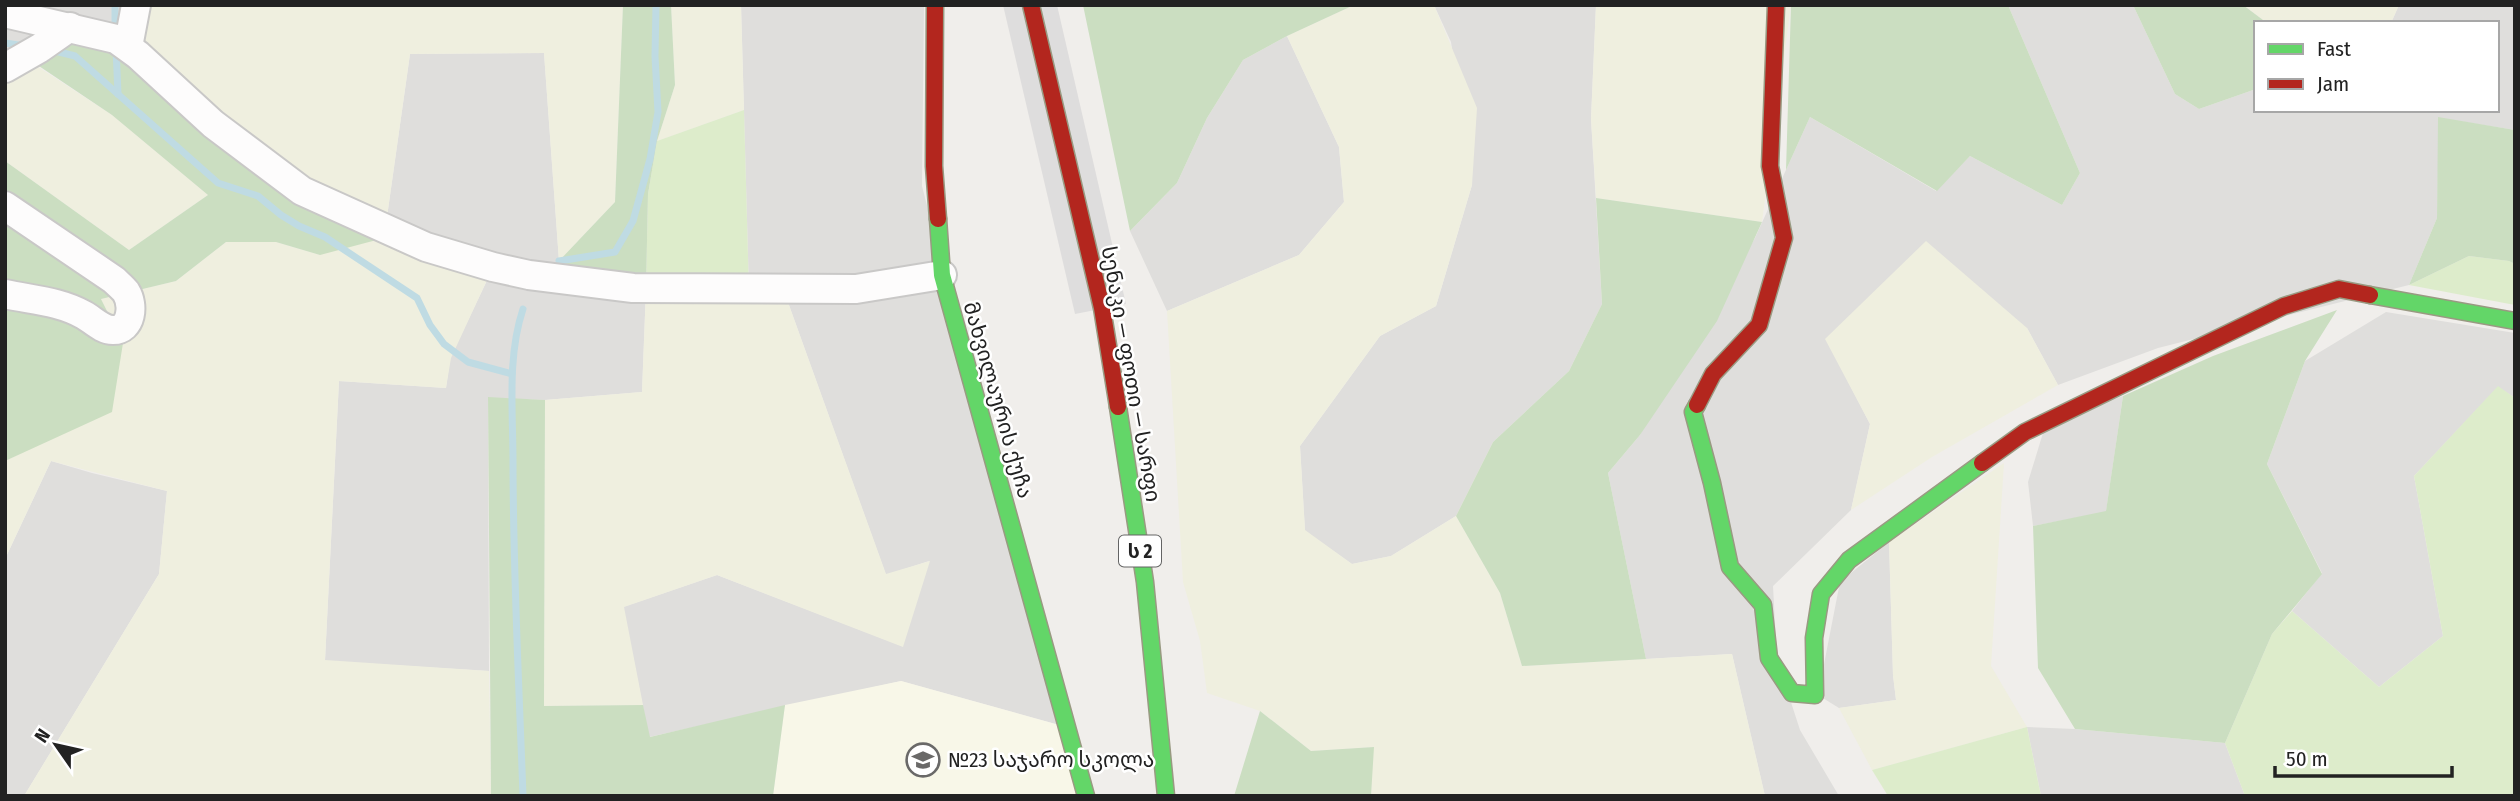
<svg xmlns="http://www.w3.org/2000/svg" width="2520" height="801" viewBox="0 0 2520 801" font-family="'Fira Sans Condensed','Noto Sans Georgian',sans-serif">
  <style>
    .residential { fill: #dfdedc }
    .education { fill: #f8f7e8 }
    .farmland { fill: #efefdf }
    .grass { fill: #ddeccb }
    .forest { fill: #cbdec1 }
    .pier { fill: #dedddd }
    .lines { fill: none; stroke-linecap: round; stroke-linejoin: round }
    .stream { stroke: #bfdbe3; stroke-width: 7 }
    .street-casing { stroke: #c9c8c7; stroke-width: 32 }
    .fast-casing { stroke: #999a82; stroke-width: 19 }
    .jam-casing { stroke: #999a82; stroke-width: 19 }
    .street { stroke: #fdfcfc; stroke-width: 28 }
    .fast { stroke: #63d668; stroke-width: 16 }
    .jam { stroke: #b3261e; stroke-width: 16 }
    .labels { text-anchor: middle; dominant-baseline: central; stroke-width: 5; stroke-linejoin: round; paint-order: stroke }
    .shield { fill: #fff; stroke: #646464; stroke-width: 2 }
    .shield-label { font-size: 19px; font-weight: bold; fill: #222 }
    .street-label { font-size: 21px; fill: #222; stroke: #fff }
    .poi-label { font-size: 21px; fill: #222; stroke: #fff; text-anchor: start }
  </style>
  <rect width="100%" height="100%" fill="#f0eeeb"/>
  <g class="residential">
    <polygon points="5,5 128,5 124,34 5,59"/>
    <polygon points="741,5 924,5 922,186 1059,725 901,681 649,737 623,607 717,575 902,646 929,561 886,575 785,294 749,292"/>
    <polygon points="1434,5 1596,5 1591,119 1602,304 1569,371 1493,442 1456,516 1391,556 1352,564 1305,531 1300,446 1380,336 1436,306 1472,185 1451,42"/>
    <polygon points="2008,5 2133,5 2175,94 2199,109 2256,89 2256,110 2497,110 2497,23 2391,23 2399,5 2515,5 2515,130 2439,118 2437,218 2409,285 2158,348 2058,385 2027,328 1826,339 1870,424 1851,510 1773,586 1777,659 1800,730 1839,796 1765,796 1732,654 1646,659 1608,473 1640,435 1755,238 1810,117 1936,191 1970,156 2062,205 2080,173"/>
    <polygon points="1287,36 1339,147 1344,202 1299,255 1167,311 1130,231 1177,183 1207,118 1243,60"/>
    <polygon points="544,53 559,261 646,289 642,392 545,400 488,398 489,671 325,661 339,381 446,388 450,358 493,268 384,238 410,54"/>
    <polygon points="2386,312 2515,333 2515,398 2498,387 2414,476 2443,636 2379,687 2292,611 2322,573 2267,464 2305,361"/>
    <polygon points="2123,396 2106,512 2033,526 2028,482 2046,423"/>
    <polygon points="51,461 92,473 167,491 159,574 24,796 5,796 5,559"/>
    <polygon points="1889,542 1893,675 1896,700 1839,708 1818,695 1840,582"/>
    <polygon points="2027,727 2075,729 2225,743 2245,796 2041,796"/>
  </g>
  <polygon class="education" points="901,681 1059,725 1077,796 773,796 785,705"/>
  <g class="farmland">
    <polygon points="139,5 623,5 615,202 559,261 544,53 410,54 384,238 493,267 451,358 446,388 339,381 325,660 489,671 491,796 24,796 159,574 167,491 51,461 5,559 5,461 40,444 123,343 101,299 176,281 226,242 276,242 320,255 138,55"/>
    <polygon points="671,5 741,5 744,110 657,141 675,85"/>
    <polygon points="1354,5 1434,5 1477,108 1472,185 1436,306 1380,336 1300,446 1305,530 1352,564 1391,556 1456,516 1500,593 1522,666 1732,654 1765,796 1371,796 1373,747 1311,751 1260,711 1207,693 1200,641 1183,582 1167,311 1299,255 1344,202 1339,147 1287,36"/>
    <polygon points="1596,5 1791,5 1762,222 1596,198 1591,119"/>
    <polygon points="2243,5 2399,5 2391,23 2267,23"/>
    <polygon points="26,59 112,115 208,195 129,250 5,161 5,66"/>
    <polygon points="1926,241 2027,328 2058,385 1932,457 1851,510 1870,424 1825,339"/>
    <polygon points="646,289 785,294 886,574 930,561 903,647 717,575 624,607 643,705 544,706 545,400 642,392"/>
    <polygon points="2004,463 1991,666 2027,727 1872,770 1839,708 1896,700 1893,675 1889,542"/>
  </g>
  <g class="grass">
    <polygon points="744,110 749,292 646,289 648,194 657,141"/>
    <polygon points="2469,256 2509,261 2515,264 2515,305 2409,285"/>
    <polygon points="2498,386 2515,398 2515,796 2245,796 2225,743 2272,634 2292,611 2379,687 2443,636 2414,476"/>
    <polygon points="2027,727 2041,796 1888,796 1872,770"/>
  </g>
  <g class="forest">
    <polygon points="623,5 671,5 675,85 657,141 648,194 646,289 575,283 559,261 615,202"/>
    <polygon points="1083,5 1354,5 1287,36 1243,60 1207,118 1177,183 1130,231"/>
    <polygon points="1791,5 2008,5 2080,173 2062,205 1970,156 1937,191 1810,117 1786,170"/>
    <polygon points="2133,5 2243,5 2267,23 2256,23 2256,89 2199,109 2175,94"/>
    <polygon points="75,29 138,55 384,238 320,255 276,242 226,242 176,281 101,299 123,343 112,412 5,461 5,161 129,250 208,195 112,115 27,58"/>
    <polygon points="2438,117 2515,130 2515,264 2509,261 2469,256 2409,285 2437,218"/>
    <polygon points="1596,198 1762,222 1717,321 1640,435 1608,473 1646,659 1522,666 1500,593 1456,516 1493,442 1569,371 1602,304"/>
    <polygon points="2337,310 2305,361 2267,464 2322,574 2272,634 2225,743 2075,729 2038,668 2033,526 2106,511 2123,396 2213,356"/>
    <polygon points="488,397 545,400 544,706 643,705 650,737 785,705 773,796 491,796"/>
    <polygon points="1260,711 1311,751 1374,747 1371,796 1234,796"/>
  </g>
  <polygon class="pier" points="1003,5 1057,5 1126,304 1075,314"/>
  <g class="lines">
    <g class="stream">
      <polyline points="115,5 115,32"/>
      <polyline points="5,43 25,46"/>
      <polyline points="116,48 118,94"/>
      <polyline points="51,50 75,56 218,183 258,196 281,215 299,226 325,237 417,298 430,325 444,344 468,362 512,374"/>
      <polyline points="559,261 615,252 633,221 650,159 658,112 655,56 656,5"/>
      <path d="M523 309C507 357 513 411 513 461 513 573 519 684 523 796"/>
    </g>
    <defs>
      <g id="street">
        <polyline points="5,13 116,39 138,55 213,124 302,191 426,247 493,267 529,275 633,288 856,289 942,275"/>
        <polyline points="128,47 136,5"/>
        <polyline points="5,68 40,48 70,27"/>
        <path d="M5 206 114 280C118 284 123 288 126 292 134 305 132 330 113 330 102 330 93 320 84 315 59 301 32 300 5 294"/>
      </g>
      <g id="fast">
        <polyline points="938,219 942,275 1086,796"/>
        <polyline points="2370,295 2515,321"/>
        <polyline points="1697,405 1693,412 1712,483 1730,567 1763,605 1769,658 1792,693 1815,695 1814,638 1821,594 1849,560 1982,463"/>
        <polyline points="1118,407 1145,582 1166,796"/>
      </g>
      <g id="jam">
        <polyline points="935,5 934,166 938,219"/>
        <polyline points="1031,5 1102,308 1118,407"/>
        <polyline points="1697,405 1713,374 1759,325 1784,238 1770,166 1776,5"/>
        <polyline points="1982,463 2025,432 2284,306 2339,289 2370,295"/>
      </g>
    </defs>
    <use href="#street" class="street-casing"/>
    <use href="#fast" class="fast-casing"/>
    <use href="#jam" class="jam-casing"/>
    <use href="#street" class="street"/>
    <use href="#fast" class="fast"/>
    <use href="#jam" class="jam"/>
  </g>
  <defs>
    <symbol id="school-ring" viewBox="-11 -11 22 22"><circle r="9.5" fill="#fff" stroke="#6a6968" stroke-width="1.5"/><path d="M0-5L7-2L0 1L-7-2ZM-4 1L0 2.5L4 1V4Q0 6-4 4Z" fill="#6a6968"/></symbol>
  </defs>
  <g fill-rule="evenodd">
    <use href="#school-ring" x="904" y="741" width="38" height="38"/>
  </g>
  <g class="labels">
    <rect class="shield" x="1119" y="535.5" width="42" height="31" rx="5"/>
    <g class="shield-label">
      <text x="1140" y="551">ს 2</text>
    </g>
    <g class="street-label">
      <text transform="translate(1131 374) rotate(80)">სენაკი — ფოთი — სარფი</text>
      <text transform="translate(998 400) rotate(74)">მახვილაურის ქუჩა</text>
    </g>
    <g class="poi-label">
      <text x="948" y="760">№23 საჯარო სკოლა</text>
    </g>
  </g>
  <rect width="2520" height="801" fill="none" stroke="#222222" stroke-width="14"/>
  <rect x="2254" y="21" width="245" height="91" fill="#ffffff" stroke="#a7a7a7" stroke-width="2"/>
  <rect x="2268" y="44" width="35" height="10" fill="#63d668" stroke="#a7a7a7" stroke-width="2"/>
  <text x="2317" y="56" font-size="21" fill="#222222">Fast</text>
  <rect x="2268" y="79" width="35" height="10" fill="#b3261e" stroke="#a7a7a7" stroke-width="2"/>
  <text x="2317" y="91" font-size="21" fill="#222222">Jam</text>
  <g transform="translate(56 745) rotate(304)" stroke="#ffffff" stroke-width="5" paint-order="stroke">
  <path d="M0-5L12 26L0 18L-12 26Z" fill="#222222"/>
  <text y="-10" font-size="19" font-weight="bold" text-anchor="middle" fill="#222222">N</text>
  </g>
  <path d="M2275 766v10h177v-10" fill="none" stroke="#222222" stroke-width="3.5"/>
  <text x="2286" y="766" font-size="21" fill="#222222" stroke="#ffffff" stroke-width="5" paint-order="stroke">50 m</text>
</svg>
